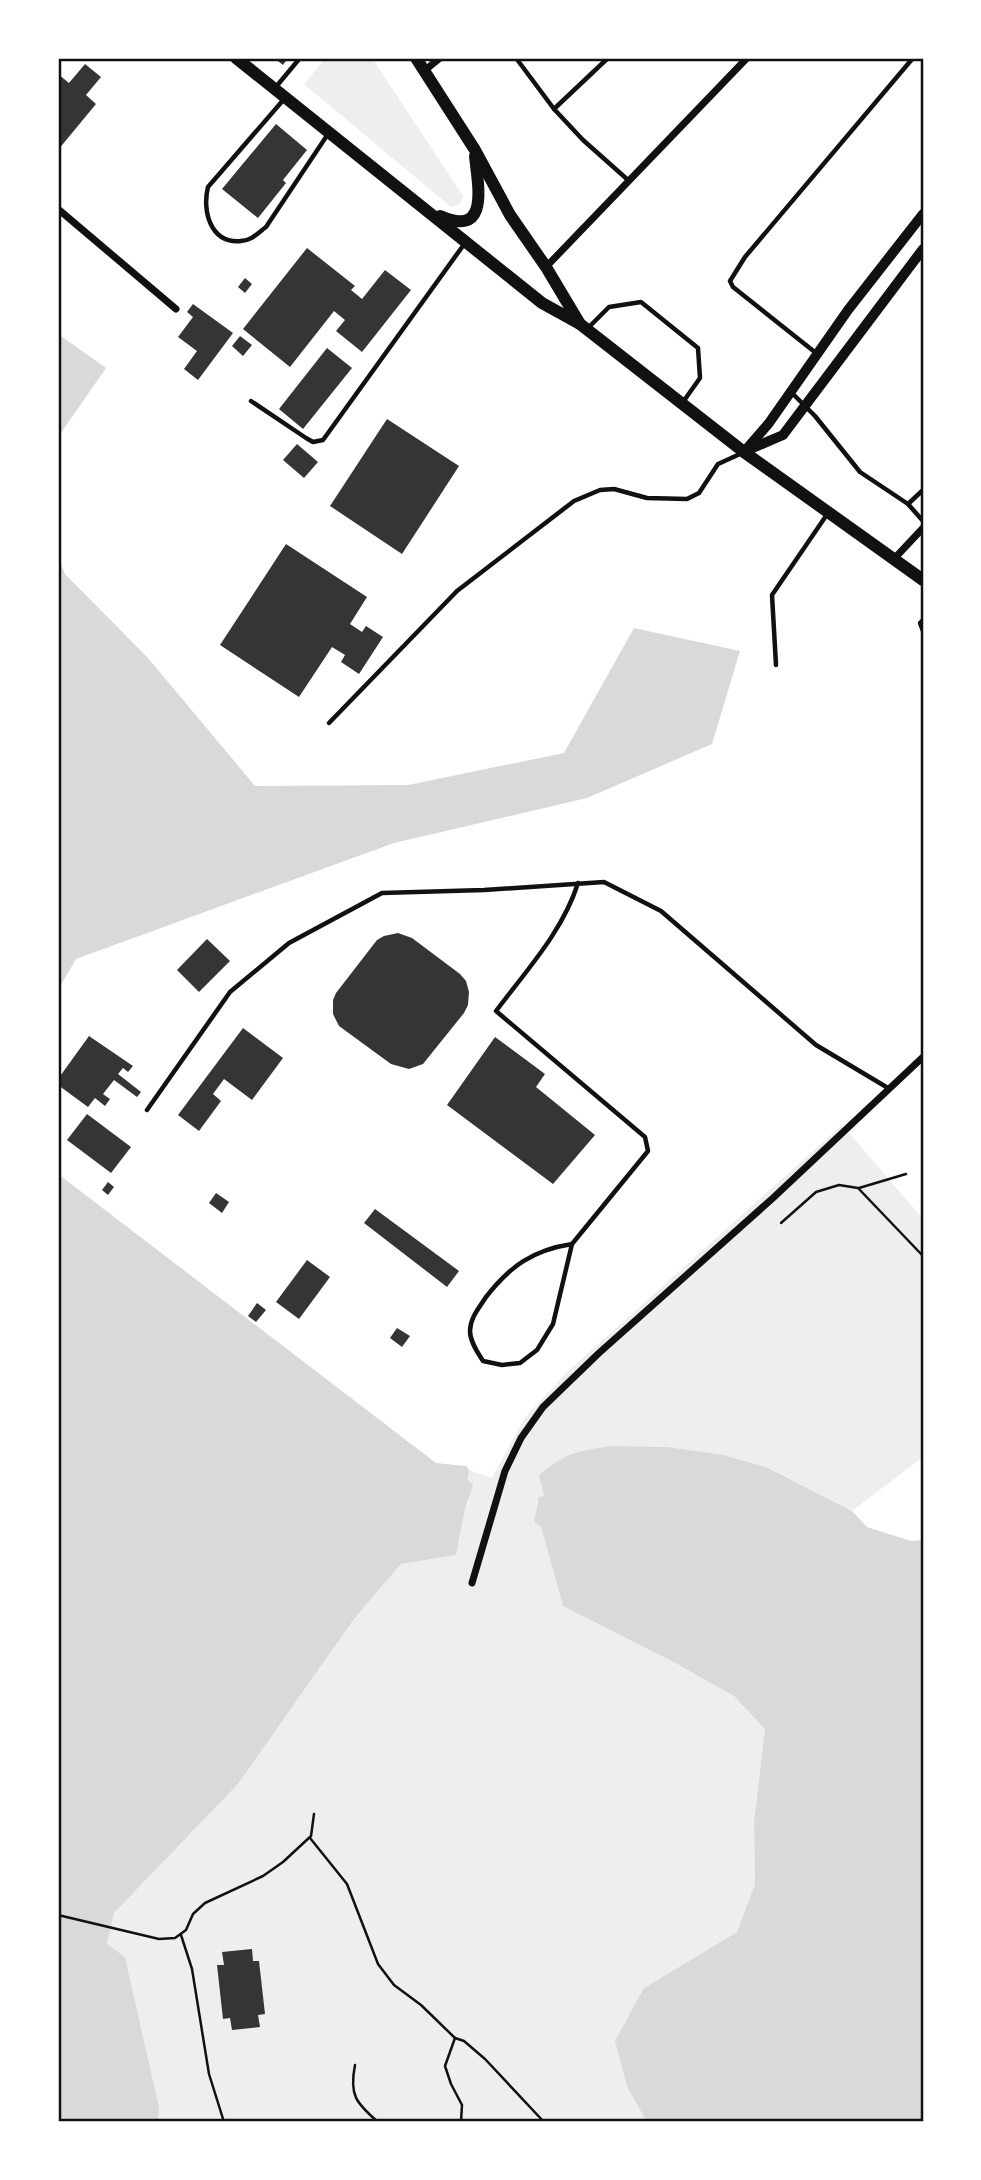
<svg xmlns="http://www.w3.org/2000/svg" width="981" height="2180" viewBox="0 0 981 2180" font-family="Poppins,sans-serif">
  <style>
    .green { fill: #eee }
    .water { fill: #d9d9d9 }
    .building { fill: #353535 }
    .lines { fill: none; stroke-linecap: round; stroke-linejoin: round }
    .path { stroke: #111; stroke-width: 2.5 }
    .service { stroke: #111; stroke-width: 4.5 }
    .minor { stroke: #111; stroke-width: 7 }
    .tertiary { stroke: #111; stroke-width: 10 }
    .primary { stroke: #111; stroke-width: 12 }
    .neatline { fill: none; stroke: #111; stroke-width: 2.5 }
  </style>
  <rect width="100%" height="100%" fill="#fff"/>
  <g class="green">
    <polygon points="326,58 372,58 463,196 460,204 451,207 304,84"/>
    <polygon points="842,1125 923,1219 923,1457 852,1511 766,1467 724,1455 668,1447 613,1446 544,1496 539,1498 534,1522 541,1527 563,1606 677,1664 734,1696 765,1729 754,1822 755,1884 737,1932 644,1988 628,2089 647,2122 158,2122 159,2107 125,1957 107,1944 114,1913 238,1784 354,1619 401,1564 456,1555 465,1509 468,1504 469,1470 492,1478 524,1419 566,1373"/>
  </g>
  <g class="water">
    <polygon points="58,334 106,368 58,437"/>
    <polygon points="58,557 65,574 148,658 255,786 408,785 564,753 634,628 740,651 712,744 587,798 394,843 76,959 58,990"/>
    <polygon points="58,1174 436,1463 466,1466 469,1470 468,1480 473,1485 465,1509 456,1555 401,1564 354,1619 238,1784 114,1913 107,1944 125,1957 159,2107 158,2122 58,2122"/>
    <path d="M613 1446 668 1447 724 1455 766 1467 852 1511 867 1527 911 1541 923 1540V2122H647L628 2089 615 2041 644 1988 737 1932 755 1884 754 1822 765 1729 734 1696 677 1664 563 1606 541 1527 534 1522 539 1497 544 1496 539 1475C567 1452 577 1451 613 1446Z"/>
  </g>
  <g class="building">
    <polygon points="274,58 288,58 283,65"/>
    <polygon points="85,64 101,77 86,95 96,104 58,150 58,74 69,83"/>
    <polygon points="276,124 307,150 283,180 286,183 258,218 222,189"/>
    <polygon points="307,248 355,286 351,290 362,299 385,270 411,290 362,352 336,331 345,320 334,311 290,367 243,329"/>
    <polygon points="245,278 252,284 245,293 238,287"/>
    <polygon points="193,304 233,333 198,380 184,369 197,351 178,337 193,317 187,312"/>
    <polygon points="240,336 252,345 243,356 232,346"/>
    <polygon points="327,348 352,368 303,429 279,409"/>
    <polygon points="387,419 459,466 402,554 330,506"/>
    <polygon points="297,444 318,462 304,478 283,460"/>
    <polygon points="286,544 367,597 350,624 362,632 366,626 383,637 359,674 341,662 345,655 332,647 299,697 220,645"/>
    <polygon points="398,933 412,938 460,974 466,981 469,992 468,1005 464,1013 423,1064 409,1069 391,1064 339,1026 333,1014 333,1000 336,993 377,940 384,936"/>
    <polygon points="207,939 230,961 199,992 177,970"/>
    <polygon points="243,1028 283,1058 252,1100 224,1079 213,1094 221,1101 199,1131 178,1115"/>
    <polygon points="89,1036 133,1066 128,1072 123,1068 118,1074 141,1092 137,1097 114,1080 103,1094 110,1099 105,1106 95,1098 88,1107 58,1085 58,1079"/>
    <polygon points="495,1037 545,1074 536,1087 595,1135 553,1184 447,1105"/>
    <polygon points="87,1114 131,1147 111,1173 67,1140"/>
    <polygon points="108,1182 114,1187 108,1195 102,1190"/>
    <polygon points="216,1193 229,1202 222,1213 209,1203"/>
    <polygon points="375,1209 459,1271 447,1287 364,1223"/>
    <polygon points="307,1260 330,1277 299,1319 276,1302"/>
    <polygon points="257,1303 266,1310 256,1322 248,1316"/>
    <polygon points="397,1328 410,1336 402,1347 390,1338"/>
    <polygon points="252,1949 253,1961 259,1961 265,2014 258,2015 260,2027 232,2030 230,2018 223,2019 217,1965 224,1965 222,1952"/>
  </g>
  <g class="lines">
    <g class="path">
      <polyline points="859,1188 906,1174"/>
      <polyline points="781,1223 816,1192 839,1185 858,1188 923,1256"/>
      <polyline points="310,1838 347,1884 378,1964 394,1985 421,2005 455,2038 464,2041 485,2059 544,2122"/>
      <polyline points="58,1915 159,1939 175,1938 186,1930 193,1914 205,1903 263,1876 283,1862 311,1836 314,1814"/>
      <polyline points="181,1935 192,1969 209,2074 224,2122"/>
      <polyline points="455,2038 445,2066 451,2084 462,2105 461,2122"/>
      <path d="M355 2065C349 2095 356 2103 378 2122"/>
    </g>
    <g class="service">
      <polyline points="516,58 554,109 583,140 628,180"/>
      <polyline points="275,88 300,58"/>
      <path d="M285 98 208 187C202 210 210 244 241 241 251 241 258 233 266 227L328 134"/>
      <polyline points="554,109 608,58"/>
      <polyline points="588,328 609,307 641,302 698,348 700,378 683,402"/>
      <polyline points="816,353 733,287 730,281 745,257 913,58"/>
      <polyline points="791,392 815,416 860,472 908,504 923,521"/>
      <polyline points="251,401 306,438 313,442 323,440 465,243"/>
      <polyline points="908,504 923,490"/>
      <polyline points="923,620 920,623 923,631"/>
      <polyline points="776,665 772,595 828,513"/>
      <polyline points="329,723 457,591 574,501 600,490 614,489 647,498 687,499 699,493 718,464 740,454"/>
      <polyline points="147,1110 230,992 289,943 382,893 484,890 604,882 661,911 816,1045 888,1088"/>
      <path d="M572 1244C533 1250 510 1266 486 1297 479 1308 470 1318 470 1331 470 1342 478 1353 483 1361L502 1365 520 1363 537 1350 553 1324 572 1244 648 1151 645 1137 496 1011C526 971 563 931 578 883"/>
    </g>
    <g class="minor">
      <polyline points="424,71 440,58"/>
      <polyline points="58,209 176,309"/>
      <polyline points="546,267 747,58"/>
      <polyline points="893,560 923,528"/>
      <polyline points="472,1583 505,1471 521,1438 543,1407 599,1353 773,1198 923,1057"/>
    </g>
    <g class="tertiary">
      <polyline points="748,450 783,435 923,249"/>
      <polyline points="744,452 769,423 848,310 923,214"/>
    </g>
    <g class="primary">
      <polyline points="236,58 542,303 580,324 744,452 923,580"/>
      <polyline points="416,58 475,150 510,215 546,267 580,324"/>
      <path d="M440 216C490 238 478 186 475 156"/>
    </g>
  </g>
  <rect width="981" height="2180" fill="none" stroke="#ffffff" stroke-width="119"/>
  <rect x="60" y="60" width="862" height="2060" class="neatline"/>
</svg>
